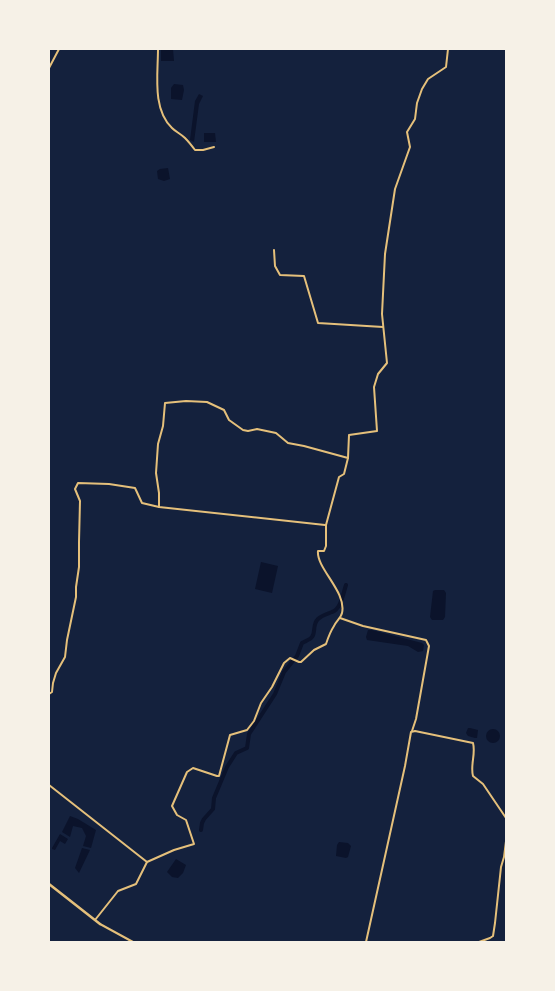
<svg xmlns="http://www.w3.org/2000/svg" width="555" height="991" viewBox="0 0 555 991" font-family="Inter,sans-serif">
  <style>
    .water { fill: #0b132b }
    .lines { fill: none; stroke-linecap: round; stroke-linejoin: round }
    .canal { stroke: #0b132b; stroke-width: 4 }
    .minor { stroke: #e5c07b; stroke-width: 2 }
    .tertiary { stroke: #e5c07b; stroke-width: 2.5 }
  </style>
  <rect width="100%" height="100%" fill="#14213d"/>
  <g class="water">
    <polygon points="161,49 173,49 174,61 161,61"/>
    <polygon points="174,84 183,85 184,90 182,100 171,99 171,88"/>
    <polygon points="199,94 203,96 199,104 194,142 190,140 195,101"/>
    <polygon points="204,133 215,133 216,142 204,142"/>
    <polygon points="168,168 170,179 164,181 158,179 157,171 160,169"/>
    <polygon points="261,562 278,566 272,593 255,589"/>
    <polygon points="435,590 444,590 446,593 445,617 443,620 432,620 430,617 433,591"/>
    <polygon points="368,630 372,630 422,643 424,645 423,651 418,652 408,646 367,640 366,637"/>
    <polygon points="468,728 470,728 478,730 477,738 475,738 468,736 466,733"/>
    <circle cx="493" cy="736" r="7"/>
    <polygon points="70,816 78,819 96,830 91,848 83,846 86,836 82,828 73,826 70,837 62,832"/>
    <polygon points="60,834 68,839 65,844 60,841 55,850 52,849 52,848"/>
    <polygon points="339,842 348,843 351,846 348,857 346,858 336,856 337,845"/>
    <polygon points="82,848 90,850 79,873 75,868"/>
    <polygon points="176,859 186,865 183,873 178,878 172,877 167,872"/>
  </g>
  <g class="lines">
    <path class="canal" d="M201 830 202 823 204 819 213 809 214 798 227 767 236 753 247 748 249 734 275 694 284 672 297 656 302 643C305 641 310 640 312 637 316 632 312 625 318 619 322 615 327 614 332 612 341 609 343 594 346 585"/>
    <g class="minor">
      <path d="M158 49C158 74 152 109 172 128 176 132 181 134 185 138 188 141 192 146 195 150H203L214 147"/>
      <polyline points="49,68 59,49"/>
      <polyline points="274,250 275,266 280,275 304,276 318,323 383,327"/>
      <polyline points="348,458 349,435 377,431 374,387 378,374 387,363 382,314 385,254 395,189 410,147 407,132 415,119 417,103 422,89 428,79 446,67 448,49"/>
      <polyline points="340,618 363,626 426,640 429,646 416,719 412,731"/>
      <polyline points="49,694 52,692 53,683 56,673 65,657 67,640 76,597 76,587 79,567 79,542 80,501 75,489 78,483 109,484 135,488 142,503 159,507 325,525"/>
      <polyline points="49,785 147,862"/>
      <path d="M95 920 118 891 136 884 147 862 174 850 194 844 186 820 177 815 172 806 187 772 193 768 217 776H219L230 735 247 730 254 721 261 703 272 687 284 663 290 658 299 662H301L314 650 326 644C328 638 330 632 334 626 336 621 341 618 342 613 347 592 316 568 318 551H324L326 546V525L339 477 344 474 348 458 304 446 288 443 276 433 257 429 248 431 243 430 229 420 224 410 207 402 186 401 165 403 163 426 158 444 156 473 159 493V507"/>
      <polyline points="100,924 133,942"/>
      <path d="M366 942 405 766 411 732 415 731 473 743C476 754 470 765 473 776L483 784 506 818"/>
      <polyline points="479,942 490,938 493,936 495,923 501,867 504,857 506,841"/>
    </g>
    <polyline class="tertiary" points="49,884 100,924"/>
  </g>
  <rect width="555" height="991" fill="none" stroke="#f6f1e7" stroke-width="100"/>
</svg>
